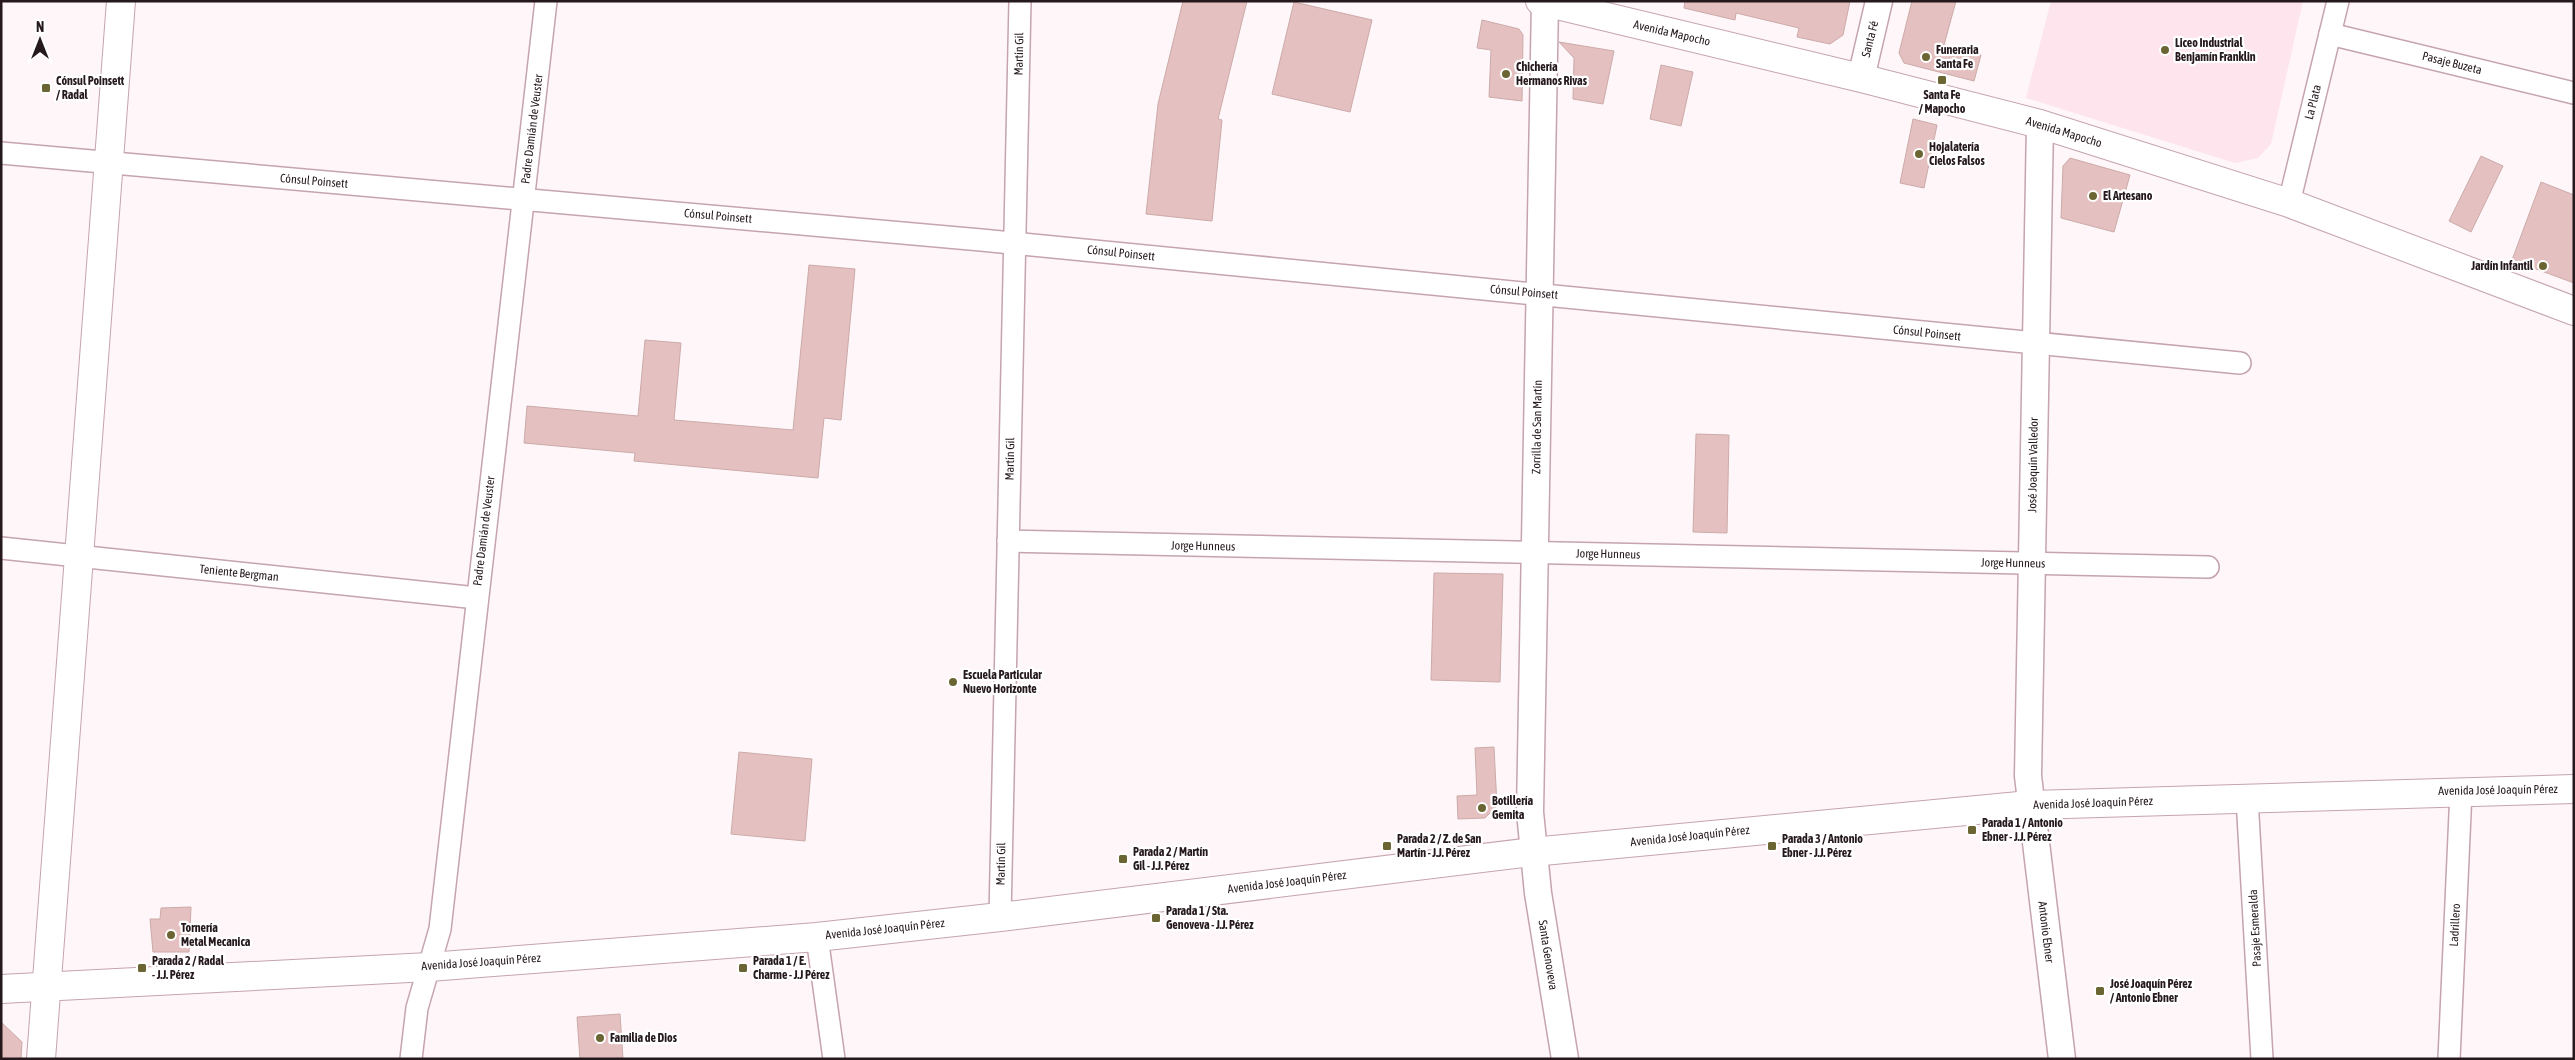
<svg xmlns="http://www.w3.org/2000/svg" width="2575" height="1060" viewBox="0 0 2575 1060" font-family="'Asap Condensed',sans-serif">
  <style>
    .built { fill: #fee4ec }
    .building { fill: #e4c1c0; stroke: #ccaaa9 }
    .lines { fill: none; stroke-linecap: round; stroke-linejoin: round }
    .minor-casing { stroke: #c5a4ae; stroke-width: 24 }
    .tertiary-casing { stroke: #c5a4ae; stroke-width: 29 }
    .secondary-casing { stroke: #c5a4ae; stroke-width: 30 }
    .primary-casing { stroke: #c5a4ae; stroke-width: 30 }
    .minor { stroke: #fff; stroke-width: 21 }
    .tertiary { stroke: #fff; stroke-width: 26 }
    .secondary { stroke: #fff; stroke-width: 28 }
    .primary { stroke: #fff; stroke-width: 28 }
    .poi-dot { fill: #6a6532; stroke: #fff; stroke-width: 2 }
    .labels { text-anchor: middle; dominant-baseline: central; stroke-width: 4.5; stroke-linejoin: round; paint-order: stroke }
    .street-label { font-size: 12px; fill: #25191d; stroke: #fff }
    .poi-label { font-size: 12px; font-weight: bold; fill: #25191d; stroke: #fff; text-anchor: start }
  </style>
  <rect width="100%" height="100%" fill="#fef6f8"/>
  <polygon class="built" points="2051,1 2303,1 2271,144 2258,158 2235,163 2026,98"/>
  <g class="building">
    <polygon points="1183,1 1247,1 1218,119 1222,120 1212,221 1146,214 1158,104"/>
    <polygon points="1685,1 1850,1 1843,35 1830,44 1797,37 1799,28 1736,13 1735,20 1684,8"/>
    <polygon points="1912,1 1956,1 1944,45 1981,55 1974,81 1904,63 1899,53"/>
    <polygon points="1294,2 1372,20 1350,112 1272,94"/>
    <polygon points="1482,20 1519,29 1523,35 1522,101 1489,97 1491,50 1477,48"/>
    <polygon points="1559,42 1614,51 1603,104 1573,99 1574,58"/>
    <polygon points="1661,65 1693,72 1681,126 1650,119"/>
    <polygon points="1913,119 1937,125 1924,188 1900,183"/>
    <polygon points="2481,156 2503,166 2471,232 2449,221"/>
    <polygon points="2070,158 2130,175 2114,232 2061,218 2063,166"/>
    <polygon points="2541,182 2574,195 2574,283 2512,260"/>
    <polygon points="809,265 855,269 841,420 824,418 818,478 634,461 635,453 524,443 527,406 638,416 645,340 681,343 674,420 793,430"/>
    <polygon points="1696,434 1729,435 1727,533 1693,532"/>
    <polygon points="1434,573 1503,574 1500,682 1431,680"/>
    <polygon points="1494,747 1497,806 1485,818 1458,819 1457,796 1477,795 1475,748"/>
    <polygon points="739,752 812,759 805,841 731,834"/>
    <polygon points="191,907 189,952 153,952 150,919 160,919 161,908"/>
    <polygon points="620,1014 623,1059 580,1059 577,1017"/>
    <polygon points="1,1022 22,1042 21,1059 1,1059"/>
  </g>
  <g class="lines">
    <defs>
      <g id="minor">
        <polyline points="2330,34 2574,93"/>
        <polyline points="1,153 981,240 2240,363"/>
        <polyline points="2289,203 2338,1"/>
        <polyline points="1008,541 2208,567"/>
        <polyline points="1,548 477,598"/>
        <polyline points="2247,798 2262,1059"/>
        <polyline points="1000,917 1020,1"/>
        <polyline points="817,937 834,1059"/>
        <polyline points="411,1059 417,1008 440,929 546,1"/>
        <polyline points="2449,1059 2461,791"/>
      </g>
      <g id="tertiary">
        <polyline points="1545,2 1530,812 1538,893 1565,1059"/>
        <polyline points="1861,78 1879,1"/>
        <polyline points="2040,124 2028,776 2062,1059"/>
      </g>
      <g id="secondary">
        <polyline points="1540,1 1861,78 2040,124 2289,203 2574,311"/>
        <polyline points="41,1059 121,1"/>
      </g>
      <polyline id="primary" points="1,989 429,967 817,937 1000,917 1532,852 2030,805 2574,789"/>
    </defs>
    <use href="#minor" class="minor-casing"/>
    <use href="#tertiary" class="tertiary-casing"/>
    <use href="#secondary" class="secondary-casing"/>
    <use href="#primary" class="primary-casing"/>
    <use href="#minor" class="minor"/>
    <use href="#tertiary" class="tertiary"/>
    <use href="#secondary" class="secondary"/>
    <use href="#primary" class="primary"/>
  </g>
  <g class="poi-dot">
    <circle cx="2165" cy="50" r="5"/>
    <circle cx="1926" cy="57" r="5"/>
    <circle cx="1506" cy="74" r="5"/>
    <rect x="1937" y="75" width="10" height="10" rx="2.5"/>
    <rect x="41" y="83" width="10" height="10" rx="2.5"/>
    <circle cx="1919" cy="154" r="5"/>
    <circle cx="2093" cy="196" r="5"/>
    <circle cx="2543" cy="266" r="5"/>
    <circle cx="953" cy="682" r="5"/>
    <circle cx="1482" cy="808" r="5"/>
    <rect x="1967" y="825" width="10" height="10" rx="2.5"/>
    <rect x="1382" y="841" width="10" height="10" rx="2.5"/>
    <rect x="1767" y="841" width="10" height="10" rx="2.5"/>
    <rect x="1118" y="854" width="10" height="10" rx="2.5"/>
    <rect x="1151" y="913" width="10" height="10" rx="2.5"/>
    <circle cx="171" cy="935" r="5"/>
    <rect x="137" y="963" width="10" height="10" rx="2.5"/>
    <rect x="738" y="963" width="10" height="10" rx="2.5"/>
    <rect x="2095" y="986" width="10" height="10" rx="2.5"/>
    <circle cx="600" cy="1038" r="5"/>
  </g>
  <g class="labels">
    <g class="street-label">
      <text transform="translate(1672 33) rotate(13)">Avenida Mapocho</text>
      <text transform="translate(1870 39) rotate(-76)">Santa Fé</text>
      <text transform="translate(1019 54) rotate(-89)">Martín Gil</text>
      <text transform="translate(2452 63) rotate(14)">Pasaje Buzeta</text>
      <text transform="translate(2313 102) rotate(-76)">La Plata</text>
      <text transform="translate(532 129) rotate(-83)">Padre Damián de Veuster</text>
      <text transform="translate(2064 132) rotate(17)">Avenida Mapocho</text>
      <text transform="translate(314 181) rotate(5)">Cónsul Poinsett</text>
      <text transform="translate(718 216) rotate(5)">Cónsul Poinsett</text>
      <text transform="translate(1121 253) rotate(6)">Cónsul Poinsett</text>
      <text transform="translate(1524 292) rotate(5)">Cónsul Poinsett</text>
      <text transform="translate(1927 333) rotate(6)">Cónsul Poinsett</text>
      <text transform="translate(1537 427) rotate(-89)">Zorrilla de San Martín</text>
      <text transform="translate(1010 459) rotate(-89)">Martín Gil</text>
      <text transform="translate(2033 465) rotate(-89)">José Joaquín Valledor</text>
      <text transform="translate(484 531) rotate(-83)">Padre Damián de Veuster</text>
      <text transform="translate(1203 546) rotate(1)">Jorge Hunneus</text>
      <text transform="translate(1608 554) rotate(1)">Jorge Hunneus</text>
      <text transform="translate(2013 563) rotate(1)">Jorge Hunneus</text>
      <text transform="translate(239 573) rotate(6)">Teniente Bergman</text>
      <text transform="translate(2498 790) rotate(-1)">Avenida José Joaquín Pérez</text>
      <text transform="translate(2093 803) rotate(-2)">Avenida José Joaquín Pérez</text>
      <text transform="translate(1690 836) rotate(-6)">Avenida José Joaquín Pérez</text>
      <text transform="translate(1001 864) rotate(-89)">Martín Gil</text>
      <text transform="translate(1287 882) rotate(-7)">Avenida José Joaquín Pérez</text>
      <text transform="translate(2455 925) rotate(-87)">Ladrillero</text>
      <text transform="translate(2255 928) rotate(-93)">Pasaje Esmeralda</text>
      <text transform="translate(885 929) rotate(-6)">Avenida José Joaquín Pérez</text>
      <text transform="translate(2046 932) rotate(83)">Antonio Ebner</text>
      <text transform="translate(1548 955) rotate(81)">Santa Genoveva</text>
      <text transform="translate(481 962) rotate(-4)">Avenida José Joaquín Pérez</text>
    </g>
    <g class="poi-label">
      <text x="2175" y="43">Liceo Industrial<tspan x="2175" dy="14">Benjamín Franklin</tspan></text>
      <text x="1936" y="50">Funeraria<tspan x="1936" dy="14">Santa Fe</tspan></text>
      <text x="1516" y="67">Chichería<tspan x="1516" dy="14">Hermanos Rivas</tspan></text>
      <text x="56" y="81">Cónsul Poinsett<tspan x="56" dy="14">/ Radal</tspan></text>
      <text x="1942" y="95" text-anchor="middle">Santa Fe<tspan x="1942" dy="14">/ Mapocho</tspan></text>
      <text x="1929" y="147">Hojalatería<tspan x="1929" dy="14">Cielos Falsos</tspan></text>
      <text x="2103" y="196">El Artesano</text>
      <text x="2533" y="266" text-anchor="end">Jardín Infantil</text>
      <text x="963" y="675">Escuela Particular<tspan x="963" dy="14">Nuevo Horizonte</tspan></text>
      <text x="1492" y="801">Botillería<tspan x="1492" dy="14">Gemita</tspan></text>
      <text x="1982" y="823">Parada 1 / Antonio<tspan x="1982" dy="14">Ebner - J.J. Pérez</tspan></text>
      <text x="1397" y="839">Parada 2 / Z. de San<tspan x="1397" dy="14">Martín - J.J. Pérez</tspan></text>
      <text x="1782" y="839">Parada 3 / Antonio<tspan x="1782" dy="14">Ebner - J.J. Pérez</tspan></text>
      <text x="1133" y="852">Parada 2 / Martín<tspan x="1133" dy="14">Gil - J.J. Pérez</tspan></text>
      <text x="1166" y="911">Parada 1 / Sta.<tspan x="1166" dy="14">Genoveva - J.J. Pérez</tspan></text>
      <text x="181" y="928">Tornería<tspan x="181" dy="14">Metal Mecanica</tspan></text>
      <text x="152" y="961">Parada 2 / Radal<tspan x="152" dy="14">- J.J. Pérez</tspan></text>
      <text x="753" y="961">Parada 1 / E.<tspan x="753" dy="14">Charme - J.J Pérez</tspan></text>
      <text x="2110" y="984">José Joaquín Pérez<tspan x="2110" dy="14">/ Antonio Ebner</tspan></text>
      <text x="610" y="1038">Familia de Dios</text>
    </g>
  </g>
  <rect width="2575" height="1060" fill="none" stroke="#25191d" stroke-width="5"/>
  <g transform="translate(40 40)" stroke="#ffffff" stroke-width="4" paint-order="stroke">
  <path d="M0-4L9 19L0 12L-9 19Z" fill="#25191d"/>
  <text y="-8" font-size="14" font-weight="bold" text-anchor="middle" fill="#25191d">N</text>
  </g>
</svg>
